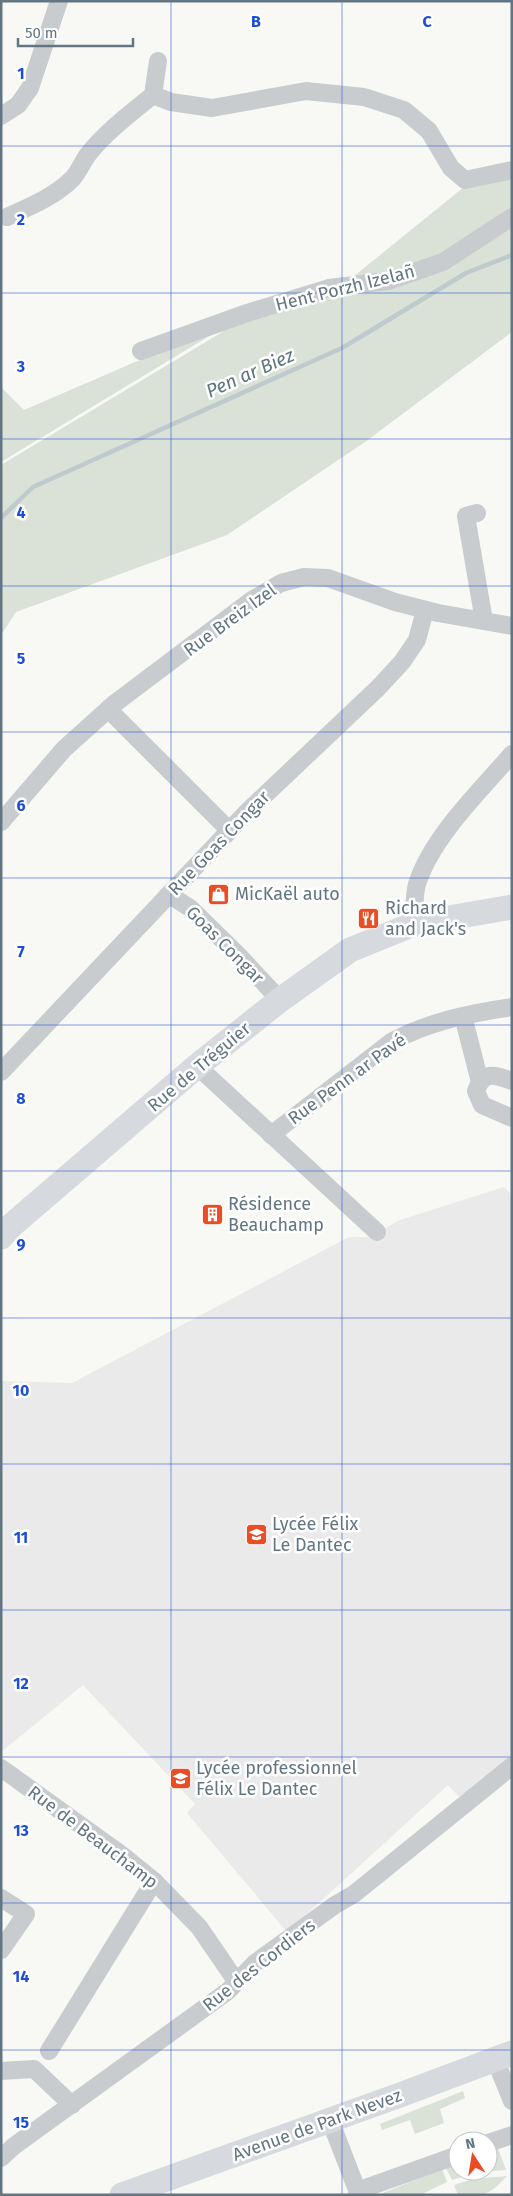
<svg xmlns="http://www.w3.org/2000/svg" width="513" height="2196" viewBox="0 0 513 2196" font-family="'Fira Sans',sans-serif">
  <style>
    .built { fill: #e9eae9 }
    .green { fill: #dae1d6 }
    .lines { fill: none; stroke-linecap: round; stroke-linejoin: round }
    .stream { stroke: #becace; stroke-width: 4.5 }
    .street { stroke: #c8cccf; stroke-width: 18 }
    .secondary { stroke: #d6dade; stroke-width: 25 }
    .grid { fill: none; stroke: #1d4ed8; stroke-width: 1; stroke-opacity: 0.55 }
    .labels { text-anchor: middle; dominant-baseline: central; stroke-width: 5; stroke-linejoin: round; paint-order: stroke }
    .street-label { font-size: 18px; fill: #627582; stroke: #fff }
    .poi-label { font-size: 18px; fill: #627582; stroke: #fff; text-anchor: start }
    .water-label { font-size: 19px; font-style: italic; fill: #5d757c; stroke: #fff }
    .grid-label { font-size: 16px; text-anchor: middle; font-weight: bold; fill: #1d4ed8; stroke: #fff; stroke-width: 5; stroke-linejoin: round; paint-order: stroke }
  </style>
  <rect width="100%" height="100%" fill="#f8f8f5"/>
  <polygon class="built" points="504,1187 512,1195 512,1758 462,1800 448,1785 287,1932 187,1813 195,1804 83,1685 1,1752 1,1381 72,1383 349,1237 369,1237 400,1220"/>
  <g class="green">
    <polygon points="512,177 512,332 365,442 227,535 16,612 1,635 1,465 249,316 327,298 464,187"/>
    <polygon points="244,315 1,462 1,387 24,410"/>
    <polygon points="463,2091 465,2098 440,2109 444,2123 415,2134 410,2120 382,2130 380,2124"/>
    <polygon points="498,2148 506,2170 479,2172 452,2180 446,2168 458,2163 458,2171 488,2171 488,2152"/>
    <polygon points="442,2169 447,2182 420,2195 378,2195"/>
    <path d="M507 2176C488 2196 487 2195 458 2195L454 2185 473 2179Z"/>
  </g>
  <g class="lines">
    <polyline class="stream" points="1,518 33,487 342,348 466,273 512,255"/>
    <g class="street">
      <polyline points="158,61 153,95 171,102 212,108 306,91 364,97 404,110 429,131 451,168 465,180 512,170"/>
      <polyline points="1,116 18,105 30,88 59,1"/>
      <path d="M7 217C29 207 56 196 73 178 80 170 83 160 90 152 108 130 131 113 153 95"/>
      <polyline points="141,351 247,313 329,288 388,281 443,262 512,217"/>
      <polyline points="477,513 466,516 484,621"/>
      <polyline points="108,709 230,831"/>
      <polyline points="1,822 64,749 114,704 252,600 281,583 304,577 328,578 395,602 438,613 512,626"/>
      <polyline points="167,896 176,899 190,908 239,956 280,1000"/>
      <path d="M414 924C415 911 413 894 418 881 434 835 480 791 512 754"/>
      <polyline points="463,1016 480,1082"/>
      <polyline points="197,1066 377,1232"/>
      <polyline points="1,1072 248,811 378,688 402,662 417,640 425,610"/>
      <path d="M512 1081C495 1075 484 1070 476 1091L482 1105 512 1118"/>
      <path d="M271 1135 391 1042C428 1022 470 1013 512 1007"/>
      <polyline points="1,1768 122,1855 154,1881 199,1927 236,1981"/>
      <polyline points="1,1898 26,1914 1,1950"/>
      <polyline points="49,2051 154,1881"/>
      <polyline points="495,2059 512,2101"/>
      <polyline points="1,2071 34,2069 72,2105"/>
      <polyline points="330,2120 359,2195"/>
      <polyline points="488,2143 512,2135"/>
      <polyline points="1,2158 14,2146 228,1991 255,1963 335,1905 354,1894 512,1766"/>
      <polyline points="357,2191 458,2155"/>
    </g>
    <g class="secondary">
      <polyline points="1,1237 12,1225 197,1066 280,1000 350,950 414,924 512,907"/>
      <polyline points="122,2195 400,2095 512,2053"/>
    </g>
  </g>
  <path class="grid" d="M171 1V2195M342 1V2195M1 146H512M1 293H512M1 439H512M1 586H512M1 732H512M1 878H512M1 1025H512M1 1171H512M1 1318H512M1 1464H512M1 1610H512M1 1757H512M1 1903H512M1 2050H512"/>
  <defs>
    <symbol id="shop-square" viewBox="-11 -11 22 22"><rect x="-9" y="-9" width="18" height="18" rx="4" fill="#ea4c24" stroke="#fff"/><path d="M-5-2.5h2.3a2.7 3.5 0 0 1 5.4 0H5L5.5 6h-11ZM-1.5-2.5h3a1.5 2.3 0 0 0-3 0Z" fill="#fff"/></symbol>
    <symbol id="restaurant-square" viewBox="-11 -11 22 22"><rect x="-9" y="-9" width="18" height="18" rx="4" fill="#ea4c24" stroke="#fff"/><path d="M-5-6h1v4h1v-4h1v4h1v-4h1v5L-1.5 .5V6h-2V.5L-5-1ZM5-6V6H3V1.5H1.5Q1.5-4 5-6Z" fill="#fff"/></symbol>
    <symbol id="building-square" viewBox="-11 -11 22 22"><rect x="-9" y="-9" width="18" height="18" rx="4" fill="#ea4c24" stroke="#fff"/><path d="M-4-6H4V6H1V3H-1V6H-4ZM-2.5-4.3h1.7v1.8h-1.7ZM.8-4.3h1.7v1.8H.8ZM-2.5-1h1.7V.8h-1.7ZM.8-1h1.7V.8H.8Z" fill="#fff"/></symbol>
    <symbol id="school-square" viewBox="-11 -11 22 22"><rect x="-9" y="-9" width="18" height="18" rx="4" fill="#ea4c24" stroke="#fff"/><path d="M0-5L7-2L0 1L-7-2ZM-4 1L0 2.5L4 1V4Q0 6-4 4Z" fill="#fff"/></symbol>
  </defs>
  <g fill-rule="evenodd">
    <use href="#shop-square" x="206" y="882" width="25" height="25"/>
    <use href="#restaurant-square" x="356" y="906" width="25" height="25"/>
    <use href="#building-square" x="200" y="1202" width="25" height="25"/>
    <use href="#school-square" x="244" y="1522" width="25" height="25"/>
    <use href="#school-square" x="168" y="1766" width="25" height="25"/>
  </g>
  <g class="labels">
    <g class="street-label">
      <text transform="translate(345 288) rotate(-14)">Hent Porzh Izelañ</text>
      <text transform="translate(230 620) rotate(-36)">Rue Breiz Izel</text>
      <text transform="translate(219 843) rotate(-46)">Rue Goas Congar</text>
      <text transform="translate(225 945) rotate(45)">Goas Congar</text>
      <text transform="translate(199 1067) rotate(-40)">Rue de Tréguier</text>
      <text transform="translate(347 1079) rotate(-36)">Rue Penn ar Pavé</text>
      <text transform="translate(93 1837) rotate(37)">Rue de Beauchamp</text>
      <text transform="translate(259 1965) rotate(-38)">Rue des Cordiers</text>
      <text transform="translate(317 2125) rotate(-20)">Avenue de Park Nevez</text>
    </g>
    <g class="poi-label">
      <text x="235" y="894">MicKaël auto</text>
      <text x="385" y="908">Richard<tspan x="385" dy="21">and Jack's</tspan></text>
      <text x="228" y="1204">Résidence<tspan x="228" dy="21">Beauchamp</tspan></text>
      <text x="272" y="1524">Lycée Félix<tspan x="272" dy="21">Le Dantec</tspan></text>
      <text x="196" y="1768">Lycée professionnel<tspan x="196" dy="21">Félix Le Dantec</tspan></text>
    </g>
    <g class="water-label">
      <text transform="translate(250 373) rotate(-24)">Pen ar Biez</text>
    </g>
  </g>
  <g class="grid-label">
    <text x="256" y="27">B</text>
    <text x="427" y="27">C</text>
    <text x="21" y="79">1</text>
    <text x="21" y="225">2</text>
    <text x="21" y="372">3</text>
    <text x="21" y="518">4</text>
    <text x="21" y="664">5</text>
    <text x="21" y="811">6</text>
    <text x="21" y="957">7</text>
    <text x="21" y="1104">8</text>
    <text x="21" y="1250">9</text>
    <text x="21" y="1396">10</text>
    <text x="21" y="1543">11</text>
    <text x="21" y="1689">12</text>
    <text x="21" y="1836">13</text>
    <text x="21" y="1982">14</text>
    <text x="21" y="2128">15</text>
  </g>
  <rect width="513" height="2196" fill="none" stroke="#627582" stroke-width="5"/>
  <g transform="translate(473 2156) rotate(348)"><circle r="24" fill="#ffffff" stroke="#c0c8cd"/>
  <path d="M0-4L9 19L0 12L-9 19Z" fill="#ea4c24"/>
  <text y="-8" font-size="14" font-weight="bold" text-anchor="middle" fill="#627582">N</text>
  </g>
  <path d="M18 38v8h115v-8" fill="none" stroke="#627582" stroke-width="2.5"/>
  <text x="25" y="38" font-size="15" fill="#627582" stroke="#ffffff" stroke-width="4" paint-order="stroke">50 m</text>
</svg>
